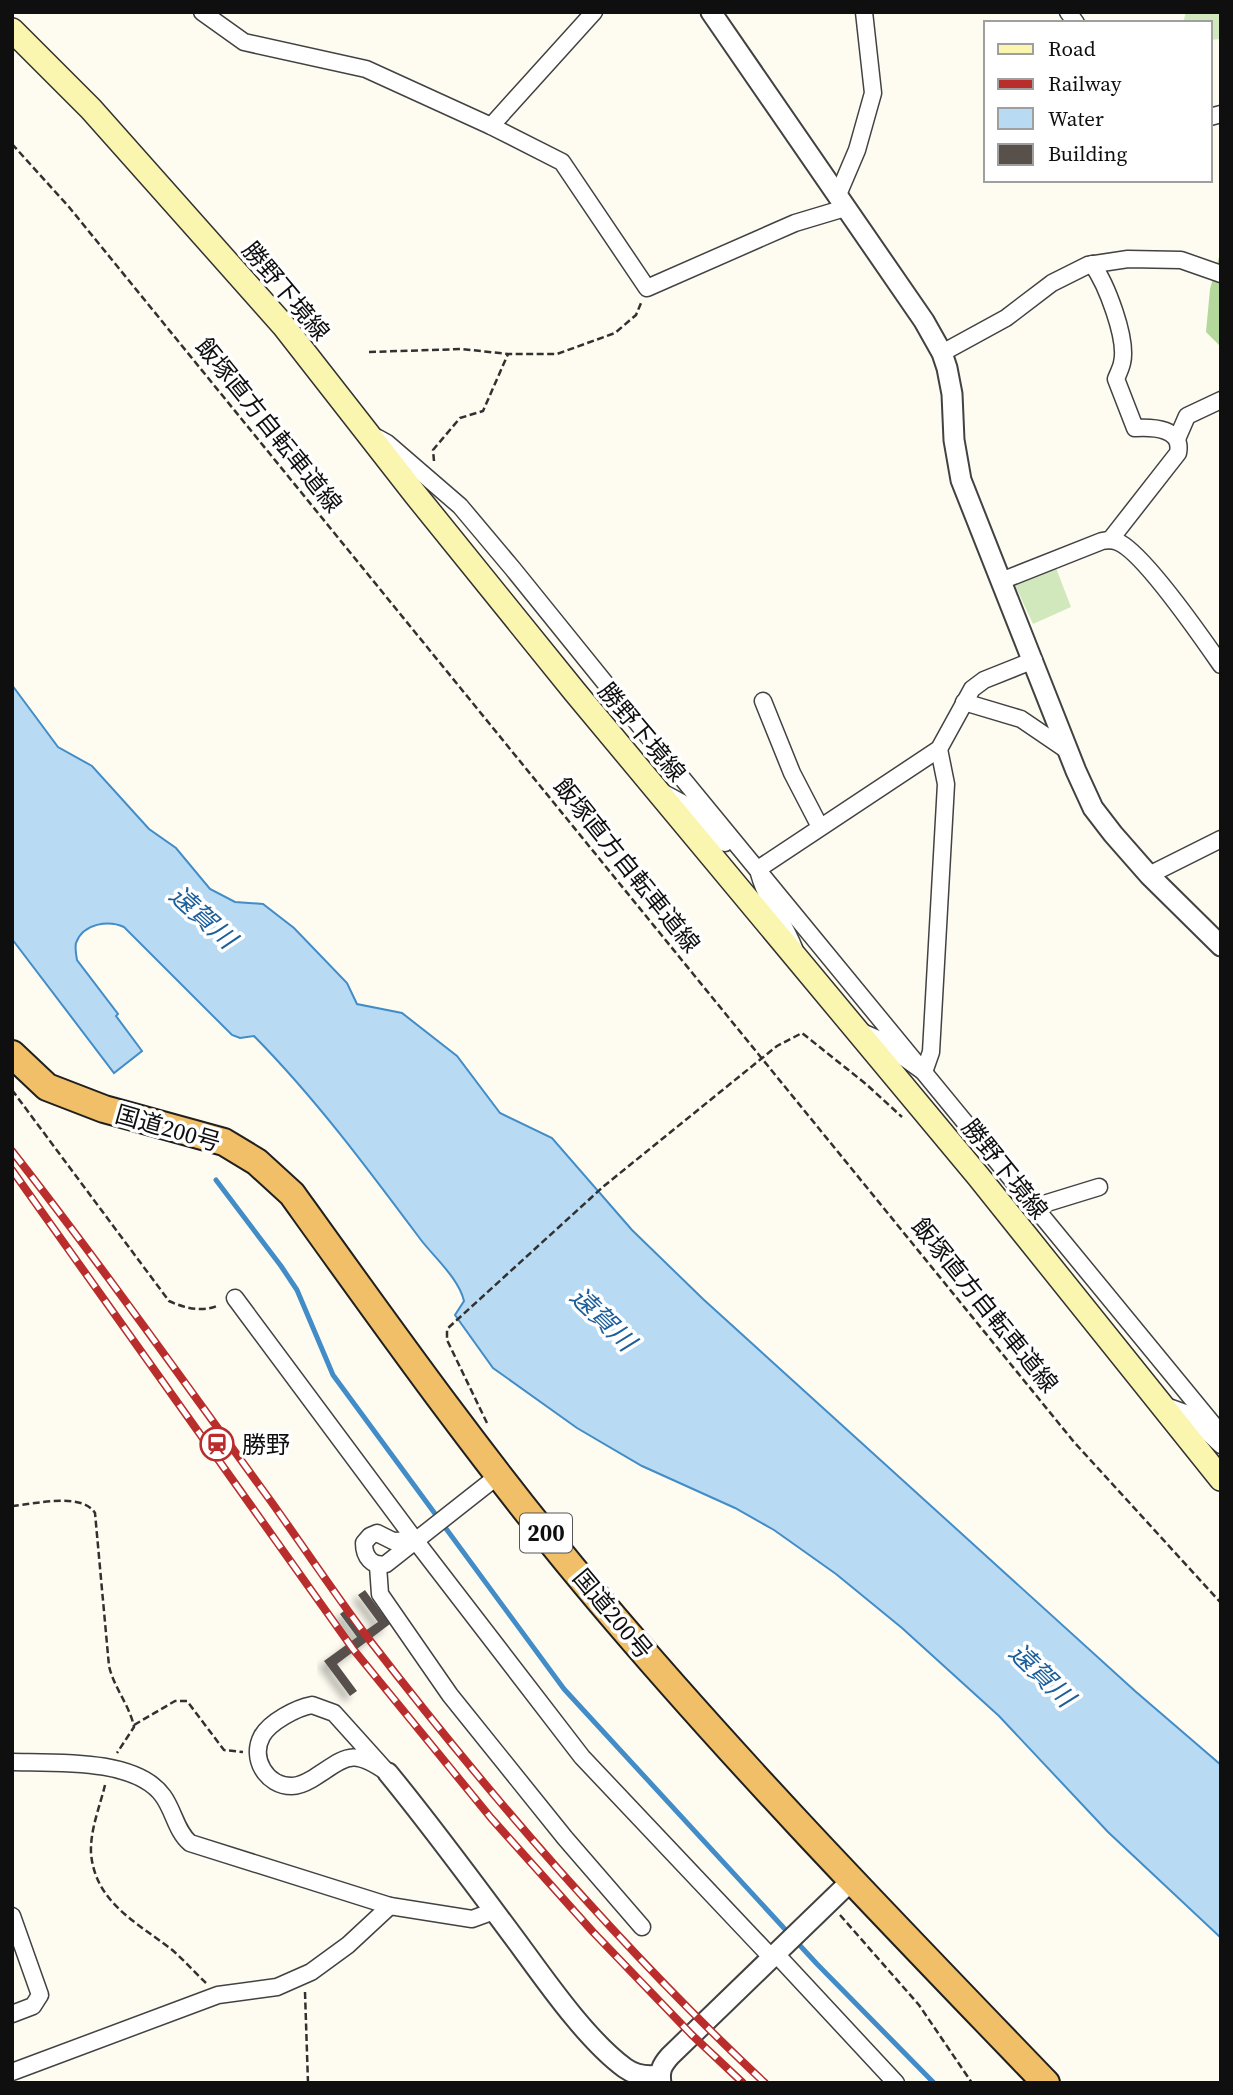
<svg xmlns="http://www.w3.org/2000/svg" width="1233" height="2095" viewBox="0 0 1233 2095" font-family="'Source Serif 4','Noto Sans JP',serif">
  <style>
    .green { fill: #d1e8bc }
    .forest { fill: #b4d89c }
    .water { fill: #b8dbf3; stroke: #428cc7; stroke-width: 2 }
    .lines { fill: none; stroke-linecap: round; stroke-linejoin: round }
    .stream { stroke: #428cc7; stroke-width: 5 }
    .building { fill: #57504b; filter: url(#shadow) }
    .minor-casing { stroke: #424242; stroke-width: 19 }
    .tertiary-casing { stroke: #424242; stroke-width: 23 }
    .secondary-casing { stroke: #313131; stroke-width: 26 }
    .trunk-casing { stroke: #202020; stroke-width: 30 }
    .path { stroke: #313131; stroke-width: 2.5; stroke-dasharray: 7 3.5; stroke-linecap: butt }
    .minor { stroke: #fff; stroke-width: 16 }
    .tertiary { stroke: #fff; stroke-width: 19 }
    .secondary { stroke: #fbf6af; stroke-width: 23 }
    .trunk { stroke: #f0bf67; stroke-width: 26 }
    .rail-casing { stroke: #b92d2d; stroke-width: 8 }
    .rail { stroke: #fff; stroke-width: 5; stroke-dasharray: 16; stroke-linecap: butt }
    .labels { text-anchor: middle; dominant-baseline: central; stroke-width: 7; stroke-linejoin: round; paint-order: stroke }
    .shield { fill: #fff; stroke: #575757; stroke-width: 2 }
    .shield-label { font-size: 23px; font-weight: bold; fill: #0f0f0f }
    .street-label { font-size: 24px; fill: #0f0f0f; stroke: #fff }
    .poi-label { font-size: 24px; fill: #0f0f0f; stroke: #fff; text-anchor: start }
    .water-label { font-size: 26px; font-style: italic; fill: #1d5f9b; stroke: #fff }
  </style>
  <defs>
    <filter id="shadow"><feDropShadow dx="-6" dy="6" stdDeviation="3.5" flood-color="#0004"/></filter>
  </defs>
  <rect width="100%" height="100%" fill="#fefcf1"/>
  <g class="green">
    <polygon points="1186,12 1221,12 1221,39 1210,40 1210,23 1183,23"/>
    <polygon points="1056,568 1071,607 1033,624 1015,585"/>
  </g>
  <polygon class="forest" points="1221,250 1221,347 1206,332 1210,289"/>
  <path class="water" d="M12 685 58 747 92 766 149 829 176 848 210 889 235 902 263 904 294 928 347 983 357 1004 402 1013 457 1056 500 1113 552 1138 632 1230 703 1299 1135 1691 1221 1765V1938L1108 1832 999 1716 902 1628 836 1574 774 1530 735 1508 642 1466 577 1428 493 1368 455 1315 464 1301C459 1279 435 1258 421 1240 368 1169 316 1099 254 1036L240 1038 232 1035 124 927C109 920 83 923 76 943 75 948 76 955 77 960L118 1014 116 1016 142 1051 114 1073 12 939Z"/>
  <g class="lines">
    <polyline class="stream" points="216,1180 281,1266 297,1290 333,1375 564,1689 817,1964 934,2083"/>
  </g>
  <polygon class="building" points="365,1590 390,1624 337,1664 357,1691 350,1696 324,1661 357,1637 340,1614 348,1608 365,1631 378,1622 358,1595"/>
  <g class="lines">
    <defs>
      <g id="minor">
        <polyline points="202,12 244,42 366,69 491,126 562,162 647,288 795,223 845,208"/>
        <polyline points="1068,12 1076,23"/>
        <polyline points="1210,117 1221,114"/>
        <polyline points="491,126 594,12"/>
        <polyline points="837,197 857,150 873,93 864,12"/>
        <path d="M1092 264C1106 283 1128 339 1122 363 1121 368 1118 374 1116 379L1135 428C1153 427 1183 428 1178 453L1110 540"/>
        <polyline points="942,353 1006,318 1052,283 1088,265 1128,259 1181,260 1221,274"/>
        <polyline points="378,438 387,443 460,506 513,569 673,767 1221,1434"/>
        <polyline points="1177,439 1187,416 1221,400"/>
        <path d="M1001 581 1102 541C1107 540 1113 540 1118 542 1143 552 1203 639 1221 665"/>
        <polyline points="763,701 792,773 820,827"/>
        <polyline points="964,702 1021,719 1068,751"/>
        <polyline points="664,793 686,805 725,843"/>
        <polyline points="1149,875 1221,839"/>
        <path d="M794 948C784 922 764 897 758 869L939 749 972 689 984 680 1034 660"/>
        <polyline points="862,1032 878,1039 924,1072 931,1052 946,784 939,749"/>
        <polyline points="1034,1207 1099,1187"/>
        <polyline points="235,1298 415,1540 582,1757 772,1958"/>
        <polyline points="1163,1405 1188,1414 1221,1445"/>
        <path d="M415 1540 393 1541 377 1533 370 1536 364 1543C364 1557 372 1567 386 1564L499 1475"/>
        <polyline points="378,1566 380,1594 450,1695 565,1838 642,1927"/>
        <path d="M312 1705 334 1713 388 1773C351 1747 347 1757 312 1779 305 1783 299 1786 292 1786 266 1786 250 1758 262 1736 270 1722 296 1708 312 1705Z"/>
        <path d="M12 1762C54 1763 136 1758 163 1796 174 1811 176 1831 190 1843L390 1906 472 1919 494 1911"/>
        <polyline points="12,1916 40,1995 33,2006 12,2014"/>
        <polyline points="776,1954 896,2083"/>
        <polyline points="12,2072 218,1995 277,1987 311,1972 348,1945 390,1906"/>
      </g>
      <g id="tertiary">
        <polyline points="711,12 924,321 942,353 947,368 952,394 954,440 961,480 1076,771 1093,808 1113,834 1149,875 1221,946"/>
        <path d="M388 1773C434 1829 477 1888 521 1947 548 1984 588 2041 625 2068 636 2076 647 2077 660 2075"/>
        <path d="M661 2083C659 2071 662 2065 670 2056L851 1881"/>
      </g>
      <polyline id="secondary" points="12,30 91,109 283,325 415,494 575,692 978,1176 1221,1479"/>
      <path id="trunk" d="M12 1054 47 1087 104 1109 224 1142 257 1162 292 1194C391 1332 490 1471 600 1601 741 1768 894 1925 1046 2083"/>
    </defs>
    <use href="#minor" class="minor-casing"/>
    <use href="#tertiary" class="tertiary-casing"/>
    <use href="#secondary" class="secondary-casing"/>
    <use href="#trunk" class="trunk-casing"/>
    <g class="path">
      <polyline points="12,144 69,207 1074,1442 1221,1603"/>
      <polyline points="369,352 462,349 508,354 557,354 615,333 636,315 641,303"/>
      <polyline points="434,461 433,450 460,418 483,411 508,354"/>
      <path d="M12 1090 169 1301C184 1308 203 1313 219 1305"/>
      <polyline points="487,1423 447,1340 447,1329 604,1186 777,1046 802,1033 866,1084 902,1117"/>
      <path d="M12 1506C35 1504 82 1492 95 1513L109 1666C114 1688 130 1706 134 1727L117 1753"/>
      <polyline points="134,1725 175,1701 187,1701 224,1750 243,1752"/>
      <path d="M105 1785C100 1806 90 1830 91 1853 95 1902 136 1922 171 1949 183 1959 194 1972 206 1983"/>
      <polyline points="840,1915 919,2005 972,2083"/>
      <polyline points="305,1992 308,2083"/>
    </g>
    <use href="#minor" class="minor"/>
    <use href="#tertiary" class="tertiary"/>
    <use href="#secondary" class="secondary"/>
    <use href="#trunk" class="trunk"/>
    <defs>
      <g id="rail">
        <path d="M12 1151C101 1265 185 1383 270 1500 303 1546 334 1593 368 1638 488 1794 621 1948 765 2083"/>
        <polyline points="12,1170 353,1649 491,1818 593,1932 691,2034 743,2083"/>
      </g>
    </defs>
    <use href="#rail" class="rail-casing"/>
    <use href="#rail" class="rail"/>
  </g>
  <defs>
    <symbol id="station-ring" viewBox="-11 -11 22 22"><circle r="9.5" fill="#fff" stroke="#b92d2d" stroke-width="1.5"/><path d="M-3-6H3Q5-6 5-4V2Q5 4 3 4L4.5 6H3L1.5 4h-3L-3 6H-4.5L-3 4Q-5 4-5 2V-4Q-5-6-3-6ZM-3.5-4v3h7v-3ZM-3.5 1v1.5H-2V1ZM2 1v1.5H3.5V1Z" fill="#b92d2d"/></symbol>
  </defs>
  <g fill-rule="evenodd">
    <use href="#station-ring" x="198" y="1425" width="38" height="38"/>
  </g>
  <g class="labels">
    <rect class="shield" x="520" y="1513.5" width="52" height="39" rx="5"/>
    <g class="shield-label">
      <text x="546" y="1533">200</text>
    </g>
    <g class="street-label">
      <text transform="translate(286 291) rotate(50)">勝野下境線</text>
      <text transform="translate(269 425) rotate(51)">飯塚直方自転車道線</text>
      <text transform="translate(642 732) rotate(50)">勝野下境線</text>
      <text transform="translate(627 865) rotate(51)">飯塚直方自転車道線</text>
      <text transform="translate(168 1128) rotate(16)">国道200号</text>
      <text transform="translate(1005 1169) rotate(51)">勝野下境線</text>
      <text transform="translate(985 1305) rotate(51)">飯塚直方自転車道線</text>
      <text transform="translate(613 1614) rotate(50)">国道200号</text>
    </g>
    <g class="poi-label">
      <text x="242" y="1444">勝野</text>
    </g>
    <g class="water-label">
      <text transform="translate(203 917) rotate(42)">遠賀川</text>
      <text transform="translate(603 1319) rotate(44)">遠賀川</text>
      <text transform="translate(1042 1675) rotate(44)">遠賀川</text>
    </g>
  </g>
  <rect width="1233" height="2095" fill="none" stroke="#0f0f0f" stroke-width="28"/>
  <rect x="984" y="21" width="228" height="161" fill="#ffffff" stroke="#9f9f9f" stroke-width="2"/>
  <rect x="998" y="44" width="35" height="10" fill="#fbf6af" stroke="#9f9f9f" stroke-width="2"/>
  <text x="1048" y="56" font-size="21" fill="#0f0f0f">Road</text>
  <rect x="998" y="79" width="35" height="10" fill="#b92d2d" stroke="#9f9f9f" stroke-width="2"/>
  <text x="1048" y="91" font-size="21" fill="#0f0f0f">Railway</text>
  <rect x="998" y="108" width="35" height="21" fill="#b8dbf3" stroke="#9f9f9f" stroke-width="2"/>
  <text x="1048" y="126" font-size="21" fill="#0f0f0f">Water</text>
  <rect x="998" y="144" width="35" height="21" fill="#57504b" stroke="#9f9f9f" stroke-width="2"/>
  <text x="1048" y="161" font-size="21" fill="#0f0f0f">Building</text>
</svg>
